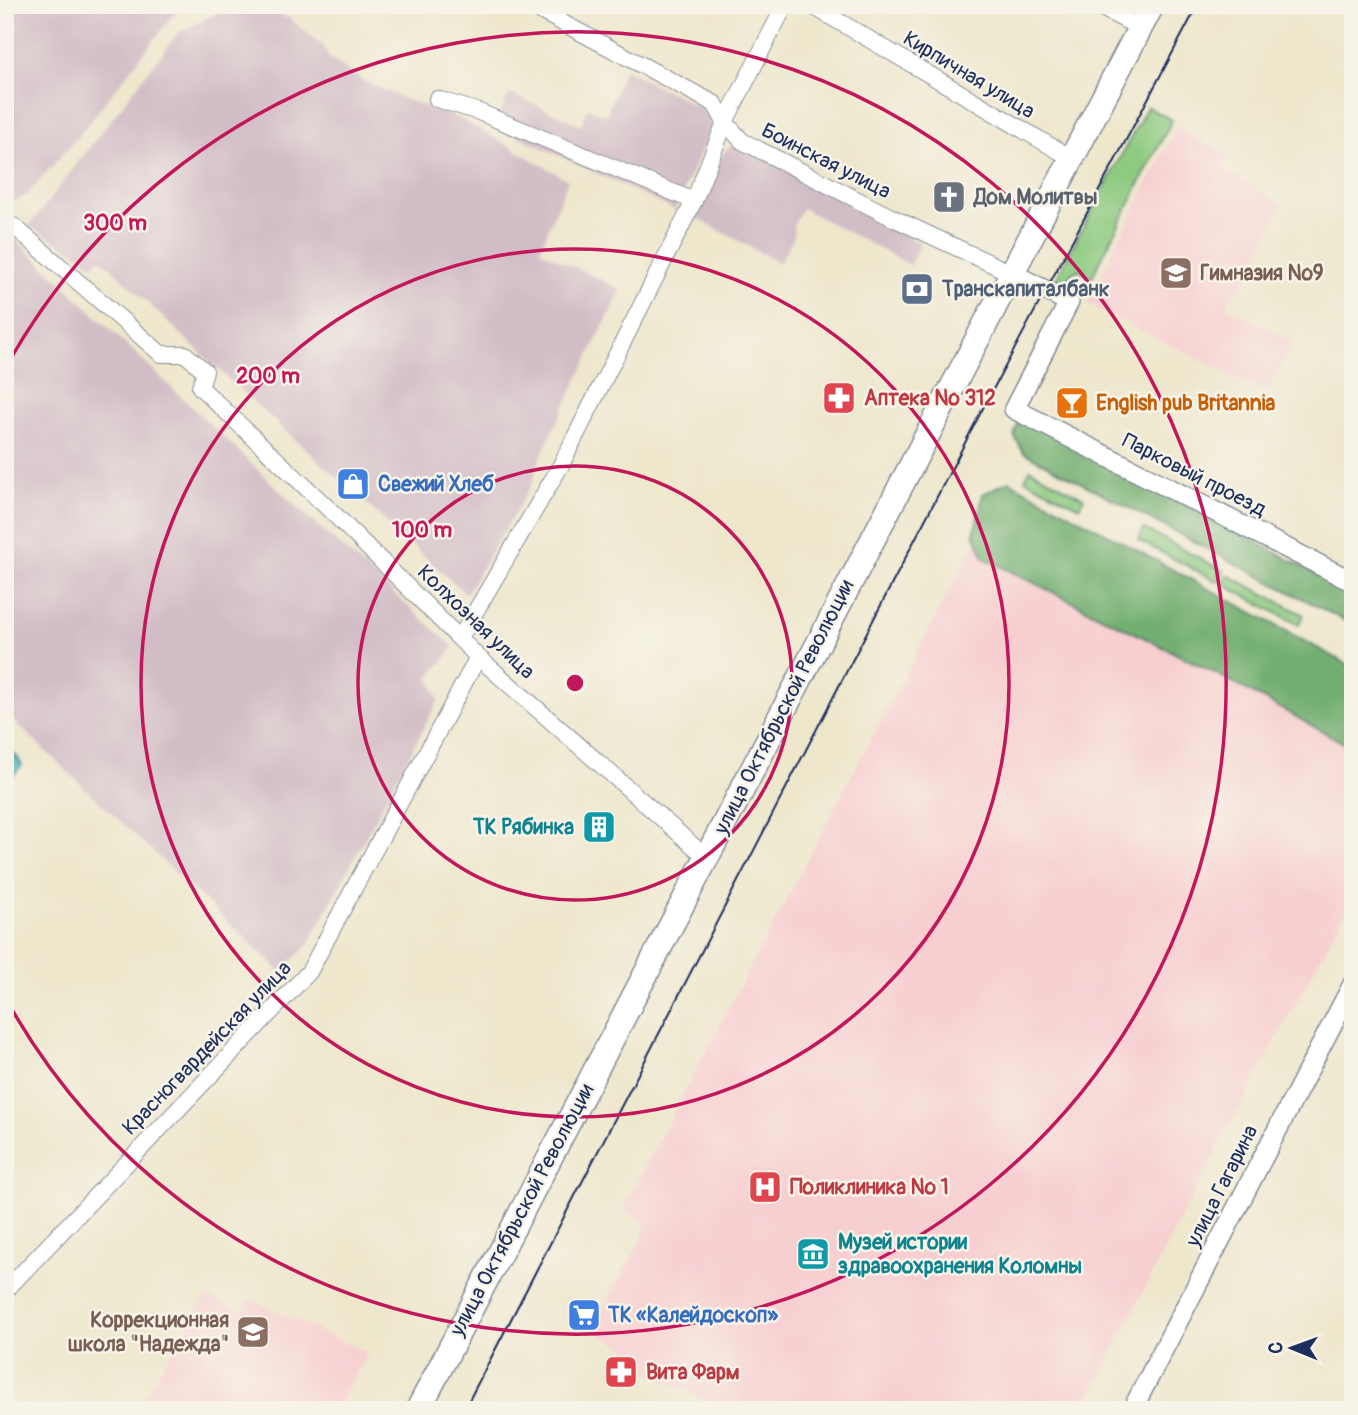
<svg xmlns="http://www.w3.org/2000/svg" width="1358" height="1415" viewBox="0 0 1358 1415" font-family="Pangolin,sans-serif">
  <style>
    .built { fill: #f7cfd1 }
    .industrial { fill: #d2bdc6 }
    .green { fill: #8ecb81; stroke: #547d70; stroke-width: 2 }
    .forest { fill: #72af6f; stroke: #466f66; stroke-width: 2 }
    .water { fill: #49b8bf; stroke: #32748e; stroke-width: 2 }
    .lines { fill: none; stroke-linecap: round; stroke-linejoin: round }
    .minor-casing { stroke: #848b95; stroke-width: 18 }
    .tertiary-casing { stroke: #848b95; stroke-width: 22 }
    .primary-casing { stroke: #848b95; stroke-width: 27 }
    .minor { stroke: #fff; stroke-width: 16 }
    .tertiary { stroke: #fff; stroke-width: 19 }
    .primary { stroke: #fff; stroke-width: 24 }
    .tram { stroke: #1b2f5e; stroke-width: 2 }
    .ring { fill: none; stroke: #c2185b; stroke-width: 3.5 }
    .labels { text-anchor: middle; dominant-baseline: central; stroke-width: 5; stroke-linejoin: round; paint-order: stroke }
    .street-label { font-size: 21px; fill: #1b2f5e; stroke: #f7f3e8 }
    .worship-label { font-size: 21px; font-weight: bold; fill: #5b616d; stroke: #f7f3e8; text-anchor: start }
    .education-label { font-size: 21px; font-weight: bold; fill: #785e54; stroke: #f7f3e8; text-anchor: start }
    .service-label { font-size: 21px; font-weight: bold; fill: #4e5e75; stroke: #f7f3e8; text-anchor: start }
    .health-label { font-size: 21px; font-weight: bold; fill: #be3a42; stroke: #f7f3e8; text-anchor: start }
    .food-label { font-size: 21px; font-weight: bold; fill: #c56008; stroke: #f7f3e8; text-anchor: start }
    .shop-label { font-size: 21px; font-weight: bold; fill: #366cbe; stroke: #f7f3e8; text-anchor: start }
    .culture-label { font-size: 21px; font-weight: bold; fill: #0d838f; stroke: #f7f3e8; text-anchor: end }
    .centre { fill: #c2185b; stroke: #f7f3e8; stroke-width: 3.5 }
    .ring-label { font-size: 21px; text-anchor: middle; font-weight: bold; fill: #c2185b; stroke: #f7f3e8; stroke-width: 5; stroke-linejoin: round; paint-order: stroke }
  </style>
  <rect width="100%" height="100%" fill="#f7f3e8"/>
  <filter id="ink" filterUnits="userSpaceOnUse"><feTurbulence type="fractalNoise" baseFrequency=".0143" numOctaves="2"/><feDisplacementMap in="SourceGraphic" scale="14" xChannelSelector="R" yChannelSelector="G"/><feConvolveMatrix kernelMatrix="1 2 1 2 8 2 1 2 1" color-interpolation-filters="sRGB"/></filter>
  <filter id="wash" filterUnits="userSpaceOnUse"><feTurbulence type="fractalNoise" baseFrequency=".00686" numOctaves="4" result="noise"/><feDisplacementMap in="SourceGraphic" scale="28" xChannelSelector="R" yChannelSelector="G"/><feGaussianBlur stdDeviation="1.57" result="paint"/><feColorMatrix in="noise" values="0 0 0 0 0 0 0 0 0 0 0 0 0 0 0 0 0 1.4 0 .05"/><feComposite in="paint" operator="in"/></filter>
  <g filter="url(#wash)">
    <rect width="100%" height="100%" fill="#eee7cc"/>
    <g class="built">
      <polygon points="1176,129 1229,156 1223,168 1282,204 1239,293 1234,291 1226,307 1293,342 1267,393 1086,303"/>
      <polygon points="981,531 1353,725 1353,898 1202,1177 1083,1410 723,1410 625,1359 630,1350 592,1330 643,1235 646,1222 622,1210"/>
      <polygon points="206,1296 243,1312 250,1299 367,1353 336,1410 136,1410"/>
    </g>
    <g class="industrial">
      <polygon points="5,5 181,5 86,127 26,196 5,205"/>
      <polygon points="233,5 248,5 289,18 324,47 329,58 365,82 402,98 463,120 568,180 540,250 621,290 541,455 532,484 466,594 227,378 109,266 99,258 93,265 81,256 29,226 178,33"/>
      <polygon points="624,69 714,114 706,140 675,210 495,126 509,93 581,125 587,108 606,116"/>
      <polygon points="736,143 921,243 910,265 802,208 793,226 794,236 779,263 693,216 716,163 727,149"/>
      <polygon points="5,229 300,510 454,647 429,678 439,699 307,947 280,971 5,713"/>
    </g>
    <g class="green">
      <polygon points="1147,107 1172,120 1092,277 1078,270 1071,274 1063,289 1053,284"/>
      <polygon points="1030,469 1084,498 1079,507 1025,479"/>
      <polygon points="1144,529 1224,571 1218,582 1138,540"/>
      <polygon points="1228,575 1304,615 1299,625 1223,584"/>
    </g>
    <g class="forest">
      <polygon points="1025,420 1353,593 1353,625 1024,453 1014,436 1018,423"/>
      <polygon points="1009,481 1353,667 1353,748 1219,675 984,558 974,533 983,494"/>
    </g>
    <polygon class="water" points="5,748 17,757 22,765 5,785"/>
  </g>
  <g filter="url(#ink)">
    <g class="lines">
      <defs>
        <g id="minor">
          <polyline points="529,5 715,104 725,122 742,141 889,216 1011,273"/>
          <polyline points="811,5 1071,158"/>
          <polyline points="1096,5 1140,28"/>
          <polyline points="437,99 479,112 694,201"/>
          <polyline points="5,223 15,227 161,354 185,354 205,371 200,387 333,513 478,657 706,857"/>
          <polyline points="460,638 561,465 694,201 725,122 785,5"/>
          <polyline points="5,1291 309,972 478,657"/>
        </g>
        <g id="tertiary">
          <polyline points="1011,273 1069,302 1014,409 1353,582"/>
          <polyline points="1132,1410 1353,984"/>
        </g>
        <polyline id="primary" points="418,1410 1152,5"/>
      </defs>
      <use href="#minor" class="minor-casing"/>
      <use href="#tertiary" class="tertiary-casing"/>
      <use href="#primary" class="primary-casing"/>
      <use href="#minor" class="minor"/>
      <use href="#tertiary" class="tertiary"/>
      <use href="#primary" class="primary"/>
      <polyline class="tram" points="464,1410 982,410 1198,5"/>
    </g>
  </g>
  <g class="ring">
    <circle cx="575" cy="683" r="217"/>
    <circle cx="575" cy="683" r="434"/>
    <path d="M6 367A651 651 0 1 1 6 999"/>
  </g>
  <defs>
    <symbol id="church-square" viewBox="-11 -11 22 22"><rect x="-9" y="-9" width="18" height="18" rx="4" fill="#6b7280" stroke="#f7f3e8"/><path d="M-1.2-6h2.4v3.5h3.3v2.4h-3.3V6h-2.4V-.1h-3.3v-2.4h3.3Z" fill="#fff"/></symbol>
    <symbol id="school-square" viewBox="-11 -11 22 22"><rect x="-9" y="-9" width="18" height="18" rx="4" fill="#8d6e63" stroke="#f7f3e8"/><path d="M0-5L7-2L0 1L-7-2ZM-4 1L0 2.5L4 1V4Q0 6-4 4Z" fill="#fff"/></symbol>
    <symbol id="bank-square" viewBox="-11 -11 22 22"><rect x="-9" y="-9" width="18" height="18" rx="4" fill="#5c6f8a" stroke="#f7f3e8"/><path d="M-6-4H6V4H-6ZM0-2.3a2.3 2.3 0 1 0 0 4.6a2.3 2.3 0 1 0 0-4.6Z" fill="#fff"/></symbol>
    <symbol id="pharmacy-square" viewBox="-11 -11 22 22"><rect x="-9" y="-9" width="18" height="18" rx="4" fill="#e0444e" stroke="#f7f3e8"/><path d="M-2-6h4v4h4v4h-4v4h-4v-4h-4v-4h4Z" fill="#fff"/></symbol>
    <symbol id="bar-square" viewBox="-11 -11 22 22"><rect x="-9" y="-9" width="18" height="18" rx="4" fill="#e8710a" stroke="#f7f3e8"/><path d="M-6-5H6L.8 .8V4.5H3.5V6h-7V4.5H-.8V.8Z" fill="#fff"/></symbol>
    <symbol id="shop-square" viewBox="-11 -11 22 22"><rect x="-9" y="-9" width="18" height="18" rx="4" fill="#3f7fe0" stroke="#f7f3e8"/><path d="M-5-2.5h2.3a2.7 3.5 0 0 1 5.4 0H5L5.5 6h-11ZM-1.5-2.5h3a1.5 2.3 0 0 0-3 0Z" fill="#fff"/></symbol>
    <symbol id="building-square" viewBox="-11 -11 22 22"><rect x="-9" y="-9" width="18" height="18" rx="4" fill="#0f9aa8" stroke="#f7f3e8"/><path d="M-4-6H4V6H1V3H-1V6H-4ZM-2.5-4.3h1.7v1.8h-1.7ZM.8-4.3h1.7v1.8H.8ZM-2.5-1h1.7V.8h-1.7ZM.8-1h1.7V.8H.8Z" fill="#fff"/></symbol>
    <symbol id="hospital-square" viewBox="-11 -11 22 22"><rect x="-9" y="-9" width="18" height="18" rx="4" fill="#e0444e" stroke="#f7f3e8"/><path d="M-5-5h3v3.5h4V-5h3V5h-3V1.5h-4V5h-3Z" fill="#fff"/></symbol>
    <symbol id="museum-square" viewBox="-11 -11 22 22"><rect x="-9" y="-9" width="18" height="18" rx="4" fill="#0f9aa8" stroke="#f7f3e8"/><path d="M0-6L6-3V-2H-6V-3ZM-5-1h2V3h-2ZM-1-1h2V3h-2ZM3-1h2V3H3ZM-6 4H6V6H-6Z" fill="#fff"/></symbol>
    <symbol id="supermarket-square" viewBox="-11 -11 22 22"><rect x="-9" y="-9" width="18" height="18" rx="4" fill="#3f7fe0" stroke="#f7f3e8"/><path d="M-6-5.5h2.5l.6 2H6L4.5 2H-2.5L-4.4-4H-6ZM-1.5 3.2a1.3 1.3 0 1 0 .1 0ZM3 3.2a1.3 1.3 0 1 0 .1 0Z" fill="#fff"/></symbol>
  </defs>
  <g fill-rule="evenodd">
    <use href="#church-square" x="930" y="178" width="38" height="38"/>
    <use href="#school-square" x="1157" y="254" width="38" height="38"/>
    <use href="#bank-square" x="898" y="270" width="38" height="38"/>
    <use href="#pharmacy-square" x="820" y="379" width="38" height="38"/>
    <use href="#bar-square" x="1053" y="384" width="38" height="38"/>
    <use href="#shop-square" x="334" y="465" width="38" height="38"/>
    <use href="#building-square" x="580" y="808" width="38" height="38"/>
    <use href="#hospital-square" x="746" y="1168" width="38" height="38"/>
    <use href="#museum-square" x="794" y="1235" width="38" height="38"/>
    <use href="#supermarket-square" x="565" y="1296" width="38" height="38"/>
    <use href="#school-square" x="234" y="1313" width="38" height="38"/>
    <use href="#pharmacy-square" x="602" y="1353" width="38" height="38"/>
  </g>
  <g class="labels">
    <g class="street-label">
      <text transform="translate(969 75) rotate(31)">Кирпичная улица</text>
      <text transform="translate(826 161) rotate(27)">Боинская улица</text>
      <text transform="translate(1194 475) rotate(27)">Парковый проезд</text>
      <text transform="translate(476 622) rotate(44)">Колхозная улица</text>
      <text transform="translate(784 707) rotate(-63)">улица Октябрьской Революции</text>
      <text transform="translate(207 1048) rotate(-46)">Красногвардейская улица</text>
      <text transform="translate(1222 1186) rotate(-63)">улица Гагарина</text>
      <text transform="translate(522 1210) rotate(-62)">улица Октябрьской Революции</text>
    </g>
    <g class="worship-label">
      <text x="974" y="197">Дом Молитвы</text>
    </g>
    <g class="education-label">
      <text x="1200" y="273">Гимназия №9</text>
      <text x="229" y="1320" text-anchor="end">Коррекционная<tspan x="229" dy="24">школа "Надежда"</tspan></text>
    </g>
    <g class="service-label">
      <text x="942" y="289">Транскапиталбанк</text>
    </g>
    <g class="health-label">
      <text x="864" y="398">Аптека № 312</text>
      <text x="790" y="1187">Поликлиника № 1</text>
      <text x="646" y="1372">Вита Фарм</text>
    </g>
    <g class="food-label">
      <text x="1096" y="403">English pub Britannia</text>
    </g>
    <g class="shop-label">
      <text x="378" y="484">Свежий Хлеб</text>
      <text x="608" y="1315">ТК «Калейдоскоп»</text>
    </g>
    <g class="culture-label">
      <text x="574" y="827">ТК Рябинка</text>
      <text x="838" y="1242" text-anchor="start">Музей истории<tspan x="838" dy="24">здравоохранения Коломны</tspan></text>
    </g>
  </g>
  <circle cx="575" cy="683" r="10" class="centre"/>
  <g class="ring-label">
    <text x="115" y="230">300 m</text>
    <text x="268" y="383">200 m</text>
    <text x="422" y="537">100 m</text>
  </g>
  <rect width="1358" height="1415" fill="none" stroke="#f7f3e8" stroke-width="28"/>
  <g transform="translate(1292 1348) rotate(271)" stroke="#f7f3e8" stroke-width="5" paint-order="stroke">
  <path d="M0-5L12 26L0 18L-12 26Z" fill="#1b2f5e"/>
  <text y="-10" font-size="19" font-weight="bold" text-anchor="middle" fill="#1b2f5e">С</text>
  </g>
</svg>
